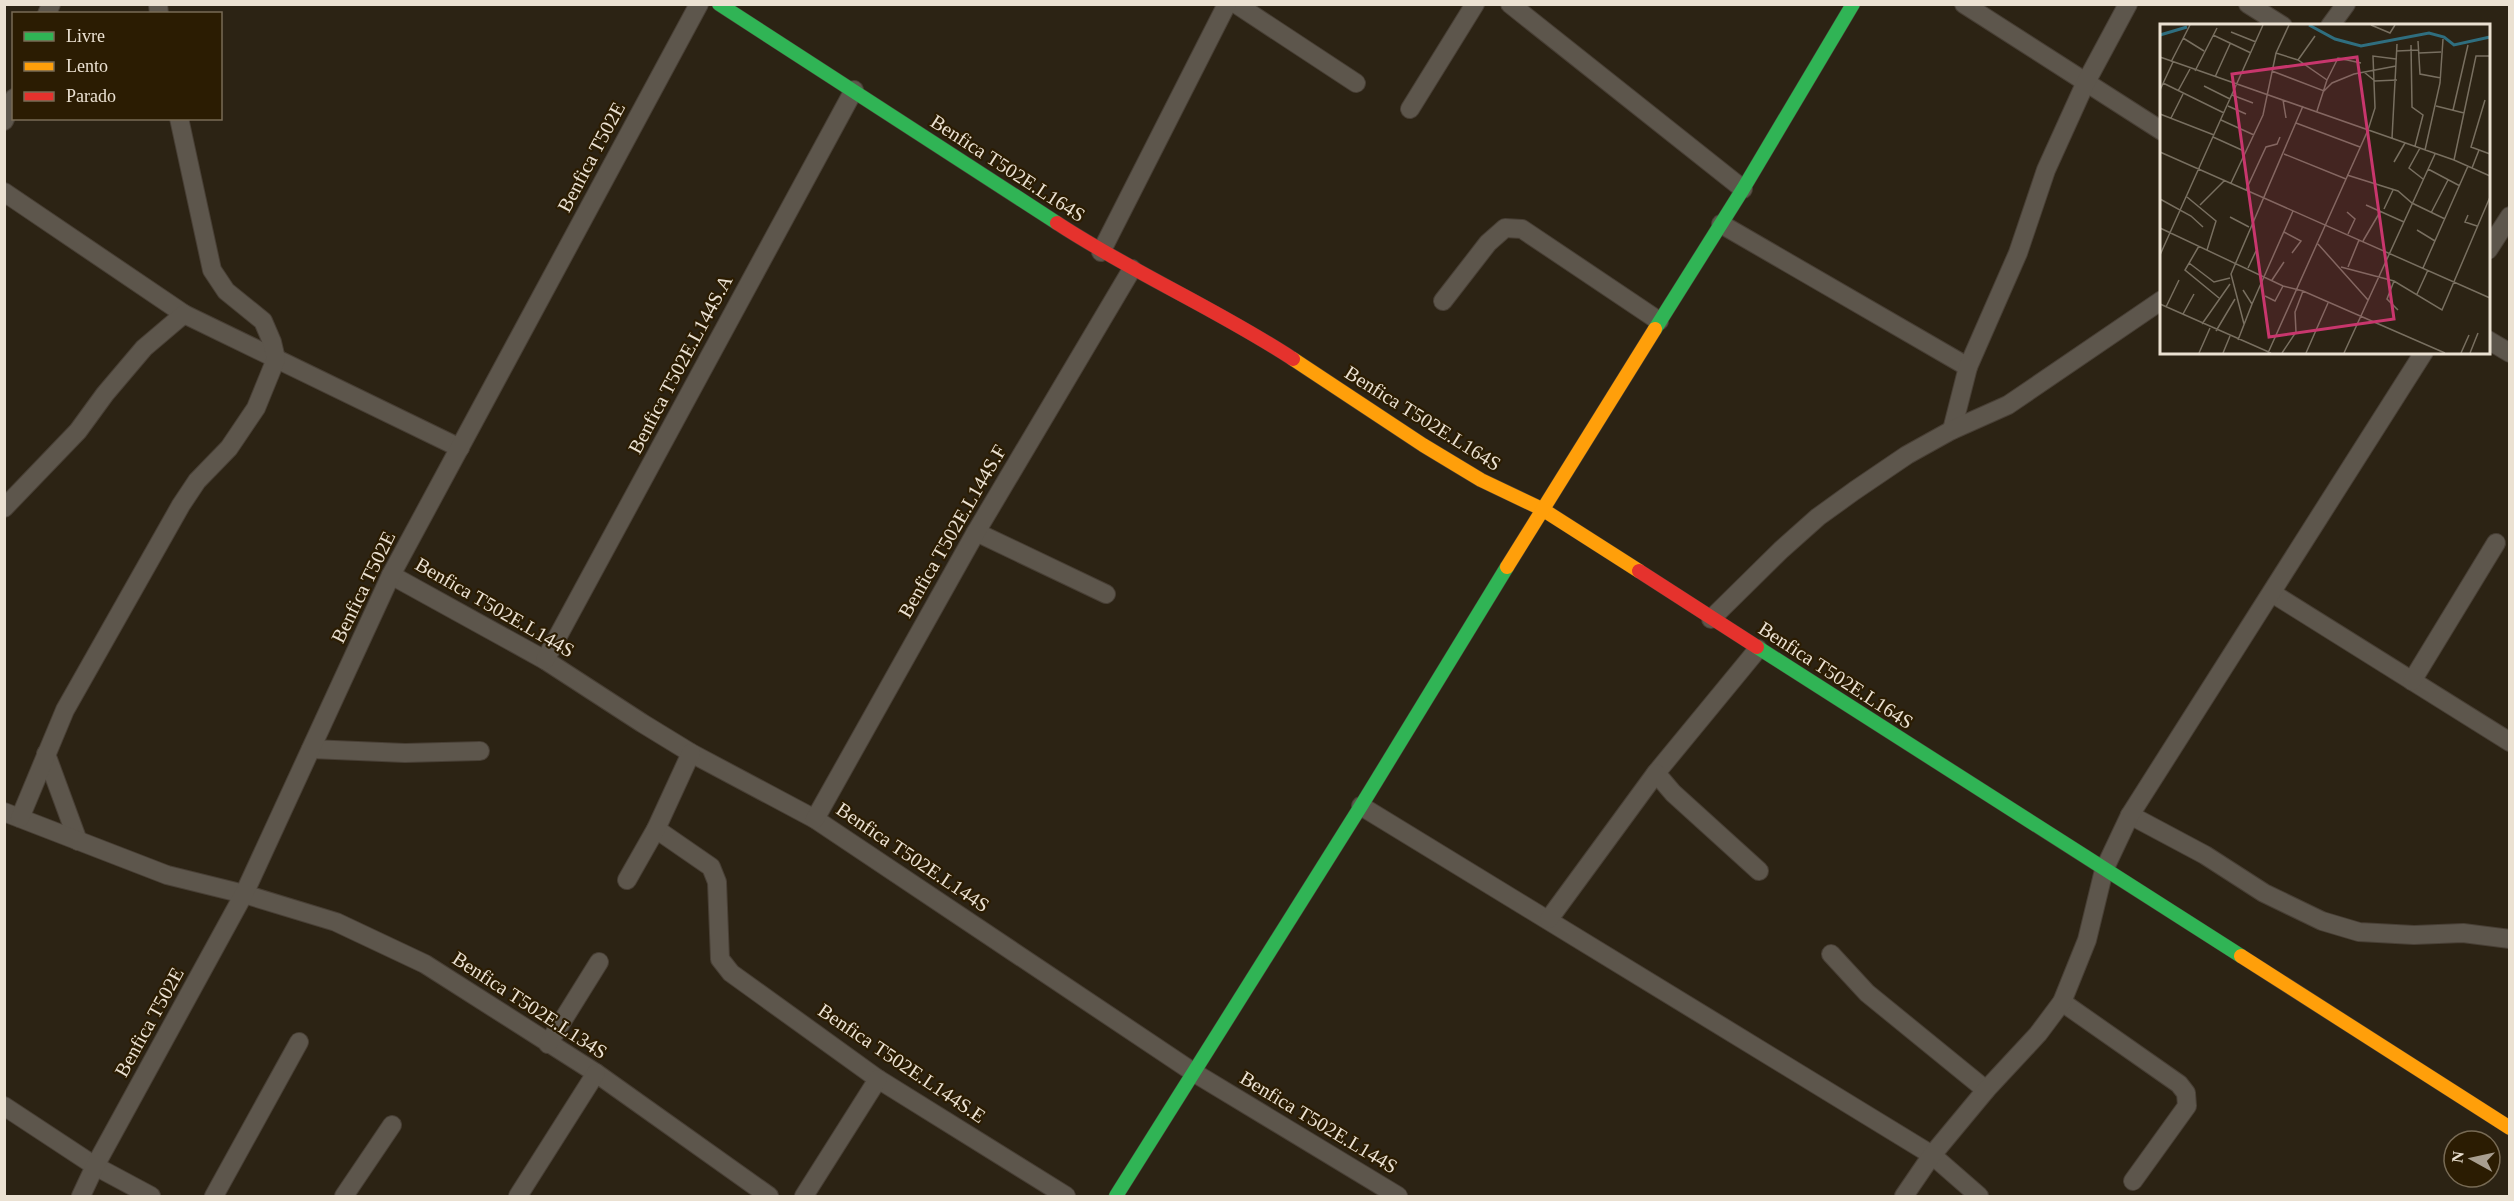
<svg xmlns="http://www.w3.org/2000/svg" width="2514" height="1201" viewBox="0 0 2514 1201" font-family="'Times New Roman',serif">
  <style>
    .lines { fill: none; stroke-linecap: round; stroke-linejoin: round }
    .street-casing { stroke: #483f35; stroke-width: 20 }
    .fast-casing { stroke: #483f35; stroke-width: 15 }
    .slow-casing { stroke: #483f35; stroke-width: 15 }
    .jam-casing { stroke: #483f35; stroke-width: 15 }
    .street { stroke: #5d564c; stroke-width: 18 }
    .fast { stroke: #30b455; stroke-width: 14 }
    .slow { stroke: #ff9f0a; stroke-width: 14 }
    .jam { stroke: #e5322d; stroke-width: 14 }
    .labels { text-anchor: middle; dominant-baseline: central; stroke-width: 4.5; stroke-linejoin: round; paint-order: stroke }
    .street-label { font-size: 20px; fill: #ebe1d2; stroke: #2b1c02 }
    .inset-river { fill: none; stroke: #2f6e7f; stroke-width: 3 }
    .inset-road { fill: none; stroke: #786f60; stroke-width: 1.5 }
    .view { fill: #c8366d; fill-opacity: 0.15; stroke: #c8366d; stroke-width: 3 }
    .inset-edge { fill: none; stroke: #ebe1d2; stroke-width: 3 }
  </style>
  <rect width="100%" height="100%" fill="#2c2314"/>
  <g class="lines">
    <defs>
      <g id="street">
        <polyline points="158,4 159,14"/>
        <polyline points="1236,4 1356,83"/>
        <polyline points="1510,4 1743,189"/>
        <polyline points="1964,4 2162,131"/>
        <polyline points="2248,4 2283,26"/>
        <polyline points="47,14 51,4"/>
        <polyline points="2330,26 2346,4"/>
        <polyline points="1410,109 1475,4"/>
        <polyline points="4,121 14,98"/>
        <polyline points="4,192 184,314"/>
        <polyline points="1721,224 1968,367"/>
        <polyline points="2488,250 2510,216"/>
        <polyline points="1101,252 1227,4"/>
        <polyline points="1443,301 1488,243 1505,228 1522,229 1659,321"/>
        <polyline points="2488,340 2510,353"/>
        <polyline points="1952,430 1968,367 2018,253 2046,170 2085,84 2128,4"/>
        <polyline points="4,508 78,431 105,394 144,348 184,314 460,448"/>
        <polyline points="976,532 1106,594"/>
        <polyline points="391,575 545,660 642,723 691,753 815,819 1193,1072 1398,1196"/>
        <polyline points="2272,593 2510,742"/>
        <polyline points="1711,619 1781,550 1818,517 1854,491 1907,455 1952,430 2008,405 2162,300"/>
        <polyline points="545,660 854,90"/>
        <polyline points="2412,681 2496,543"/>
        <polyline points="311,749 405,753 480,751"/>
        <polyline points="46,754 78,841"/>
        <polyline points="1656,773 1758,649"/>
        <polyline points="1361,806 1932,1155 1979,1196"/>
        <polyline points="4,812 167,875 244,894 336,922 425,964 596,1073 769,1196"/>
        <polyline points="2130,815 2205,855 2264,893 2322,921 2359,932 2414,935 2463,933 2510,939"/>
        <polyline points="20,818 65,710 181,505 197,481 229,448 256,408 276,359 272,342 263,321 226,291 212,270 179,118"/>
        <polyline points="815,819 976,532 1132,269"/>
        <polyline points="656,829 711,867 717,882 720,959 731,973 878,1079 1066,1196"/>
        <polyline points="627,880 656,829 691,753"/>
        <polyline points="1549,919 1656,773 1673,793 1759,871"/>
        <polyline points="1831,954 1867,993 1986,1090"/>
        <polyline points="2062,1002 2179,1084 2186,1093 2187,1106 2133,1181"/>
        <polyline points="548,1044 599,962"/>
        <polyline points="4,1106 95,1166 151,1196"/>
        <polyline points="81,1196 95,1166 244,894 391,575 699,4"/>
        <polyline points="214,1196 299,1042"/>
        <polyline points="344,1196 392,1125"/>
        <polyline points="518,1196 596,1073"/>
        <polyline points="804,1196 878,1079"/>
        <polyline points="1904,1196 1932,1155 1986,1090 2038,1034 2062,1002 2087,940 2104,870 2130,815 2424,352"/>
      </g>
      <g id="fast">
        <polyline points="719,4 1057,223"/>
        <polyline points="1655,329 1743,189 1853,4"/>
        <polyline points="1757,647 2241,956"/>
        <polyline points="1116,1196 1361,806 1507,567"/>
      </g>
      <g id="slow">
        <polyline points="1293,359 1423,445 1481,480 1542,509 1639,571"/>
        <polyline points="1507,567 1655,329"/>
        <polyline points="2241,956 2510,1128"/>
      </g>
      <g id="jam">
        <path d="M1057 223C1133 273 1217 309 1293 359"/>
        <polyline points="1639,571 1757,647"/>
      </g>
    </defs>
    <use href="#street" class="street-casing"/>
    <use href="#fast" class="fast-casing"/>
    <use href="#slow" class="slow-casing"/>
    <use href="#jam" class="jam-casing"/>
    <use href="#street" class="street"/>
    <use href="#fast" class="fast"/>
    <use href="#slow" class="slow"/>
    <use href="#jam" class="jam"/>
  </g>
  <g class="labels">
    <g class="street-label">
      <text transform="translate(591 157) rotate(-62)">Benfica T502E</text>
      <text transform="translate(1008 168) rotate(33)">Benfica T502E.L164S</text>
      <text transform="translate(680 364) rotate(-62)">Benfica T502E.L144S.A</text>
      <text transform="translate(1423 418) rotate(32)">Benfica T502E.L164S</text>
      <text transform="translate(952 531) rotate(-60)">Benfica T502E.L144S.F</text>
      <text transform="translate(363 587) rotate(-64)">Benfica T502E</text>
      <text transform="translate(495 607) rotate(30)">Benfica T502E.L144S</text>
      <text transform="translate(1836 675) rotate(33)">Benfica T502E.L164S</text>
      <text transform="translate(913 857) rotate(34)">Benfica T502E.L144S</text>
      <text transform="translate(530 1005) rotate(33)">Benfica T502E.L134S</text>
      <text transform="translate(149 1022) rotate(-61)">Benfica T502E</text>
      <text transform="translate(902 1063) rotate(34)">Benfica T502E.L144S.E</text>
      <text transform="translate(1319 1122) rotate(31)">Benfica T502E.L144S</text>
    </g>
  </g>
  <g transform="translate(2160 24)">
    <rect width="330" height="330" fill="#2c2314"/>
    <path class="inset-river" d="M149 1 175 15 201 22 269 9 284 13 294 21 330 13M0 11 27 3"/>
    <path class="inset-road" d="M211 1 230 9 235 1M71 8 96 18M53 11 91 29M23 14 44 27M258 17 260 50 281 54M251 21 252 83 263 91 255 122M237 27 259 26M116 29 138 36 167 56 157 87M259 29 281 28M0 33 294 136 330 152M138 36 155 12M11 38 30 1M35 47 57 4M112 47 164 67 172 59 194 50 236 42M204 48 215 57 237 56M55 53 70 20M167 56 178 34 201 39M3 59 64 89M44 62 70 75M0 66 13 38M18 67 30 45M72 71 93 79M123 76 126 94M325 76 311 123 330 130M68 82 86 90M276 82 304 89M293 86 308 21M0 90 54 111M11 94 23 70M61 96 94 111M136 99 200 123M53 113 84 127M232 114 237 20M260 124 249 144 263 155M265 126 280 59 283 15M0 128 330 274M124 130 186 155M294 136 316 32H330M234 138 245 119M312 144 319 126M268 145 300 162M187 151 238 167 252 179 285 195M71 159 103 91 116 29 129 1M86 166 106 123 117 120 120 113M27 173 56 197 47 226M0 175 31 192 43 203M40 181 65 156M206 181 244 198M224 185 233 166M187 188 195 195 188 210M271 189 288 156M308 191 305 198 317 202M70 193 89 203M0 204 123 262 143 267 285 329M257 206 275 217M124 208 141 217 132 229M203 217 220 188M158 220 208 276M39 222 25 246 59 274M0 231 103 1M29 239 54 258 70 254M181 243 234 257 282 286 330 173M188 243 199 216M88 244 96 227M263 244 308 142M112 256 124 238M234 257 227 275 238 286M257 270 268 246M105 272 115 277 123 262M0 280 111 329M92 280 133 187M6 283 19 256M23 290 34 270M42 300 70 260M84 300 71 250 143 82M56 307 75 275M78 316 92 280 83 266M39 329 50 304M63 329 70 312M108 329 208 106 215 84 213 32 236 35M122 329 136 308 135 288 143 267M146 329 168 279M184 329 275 130M301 329 309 311M310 329 318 309"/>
    <path class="view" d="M197 33 234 295 109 313 72 50Z"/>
    <rect width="330" height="330" class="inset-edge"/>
  </g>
  <rect width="2514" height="1201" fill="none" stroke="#ebe1d2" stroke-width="12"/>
  <rect x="12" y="12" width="210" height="108" fill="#2b1c02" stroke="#786b55" stroke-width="1.5"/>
  <rect x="24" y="32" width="30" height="9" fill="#30b455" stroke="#786b55" stroke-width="1.5"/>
  <text x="66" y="42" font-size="18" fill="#ebe1d2">Livre</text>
  <rect x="24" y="62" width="30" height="9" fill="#ff9f0a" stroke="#786b55" stroke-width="1.5"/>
  <text x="66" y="72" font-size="18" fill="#ebe1d2">Lento</text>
  <rect x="24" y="92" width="30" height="9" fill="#e5322d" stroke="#786b55" stroke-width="1.5"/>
  <text x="66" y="102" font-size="18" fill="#ebe1d2">Parado</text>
  <g transform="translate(2472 1159) rotate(278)"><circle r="28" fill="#2b1c02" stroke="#786b55" stroke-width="1.5"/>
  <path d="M0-4.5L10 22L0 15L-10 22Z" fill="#a89e90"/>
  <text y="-9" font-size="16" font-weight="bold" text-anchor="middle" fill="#ebe1d2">N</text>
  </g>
</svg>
